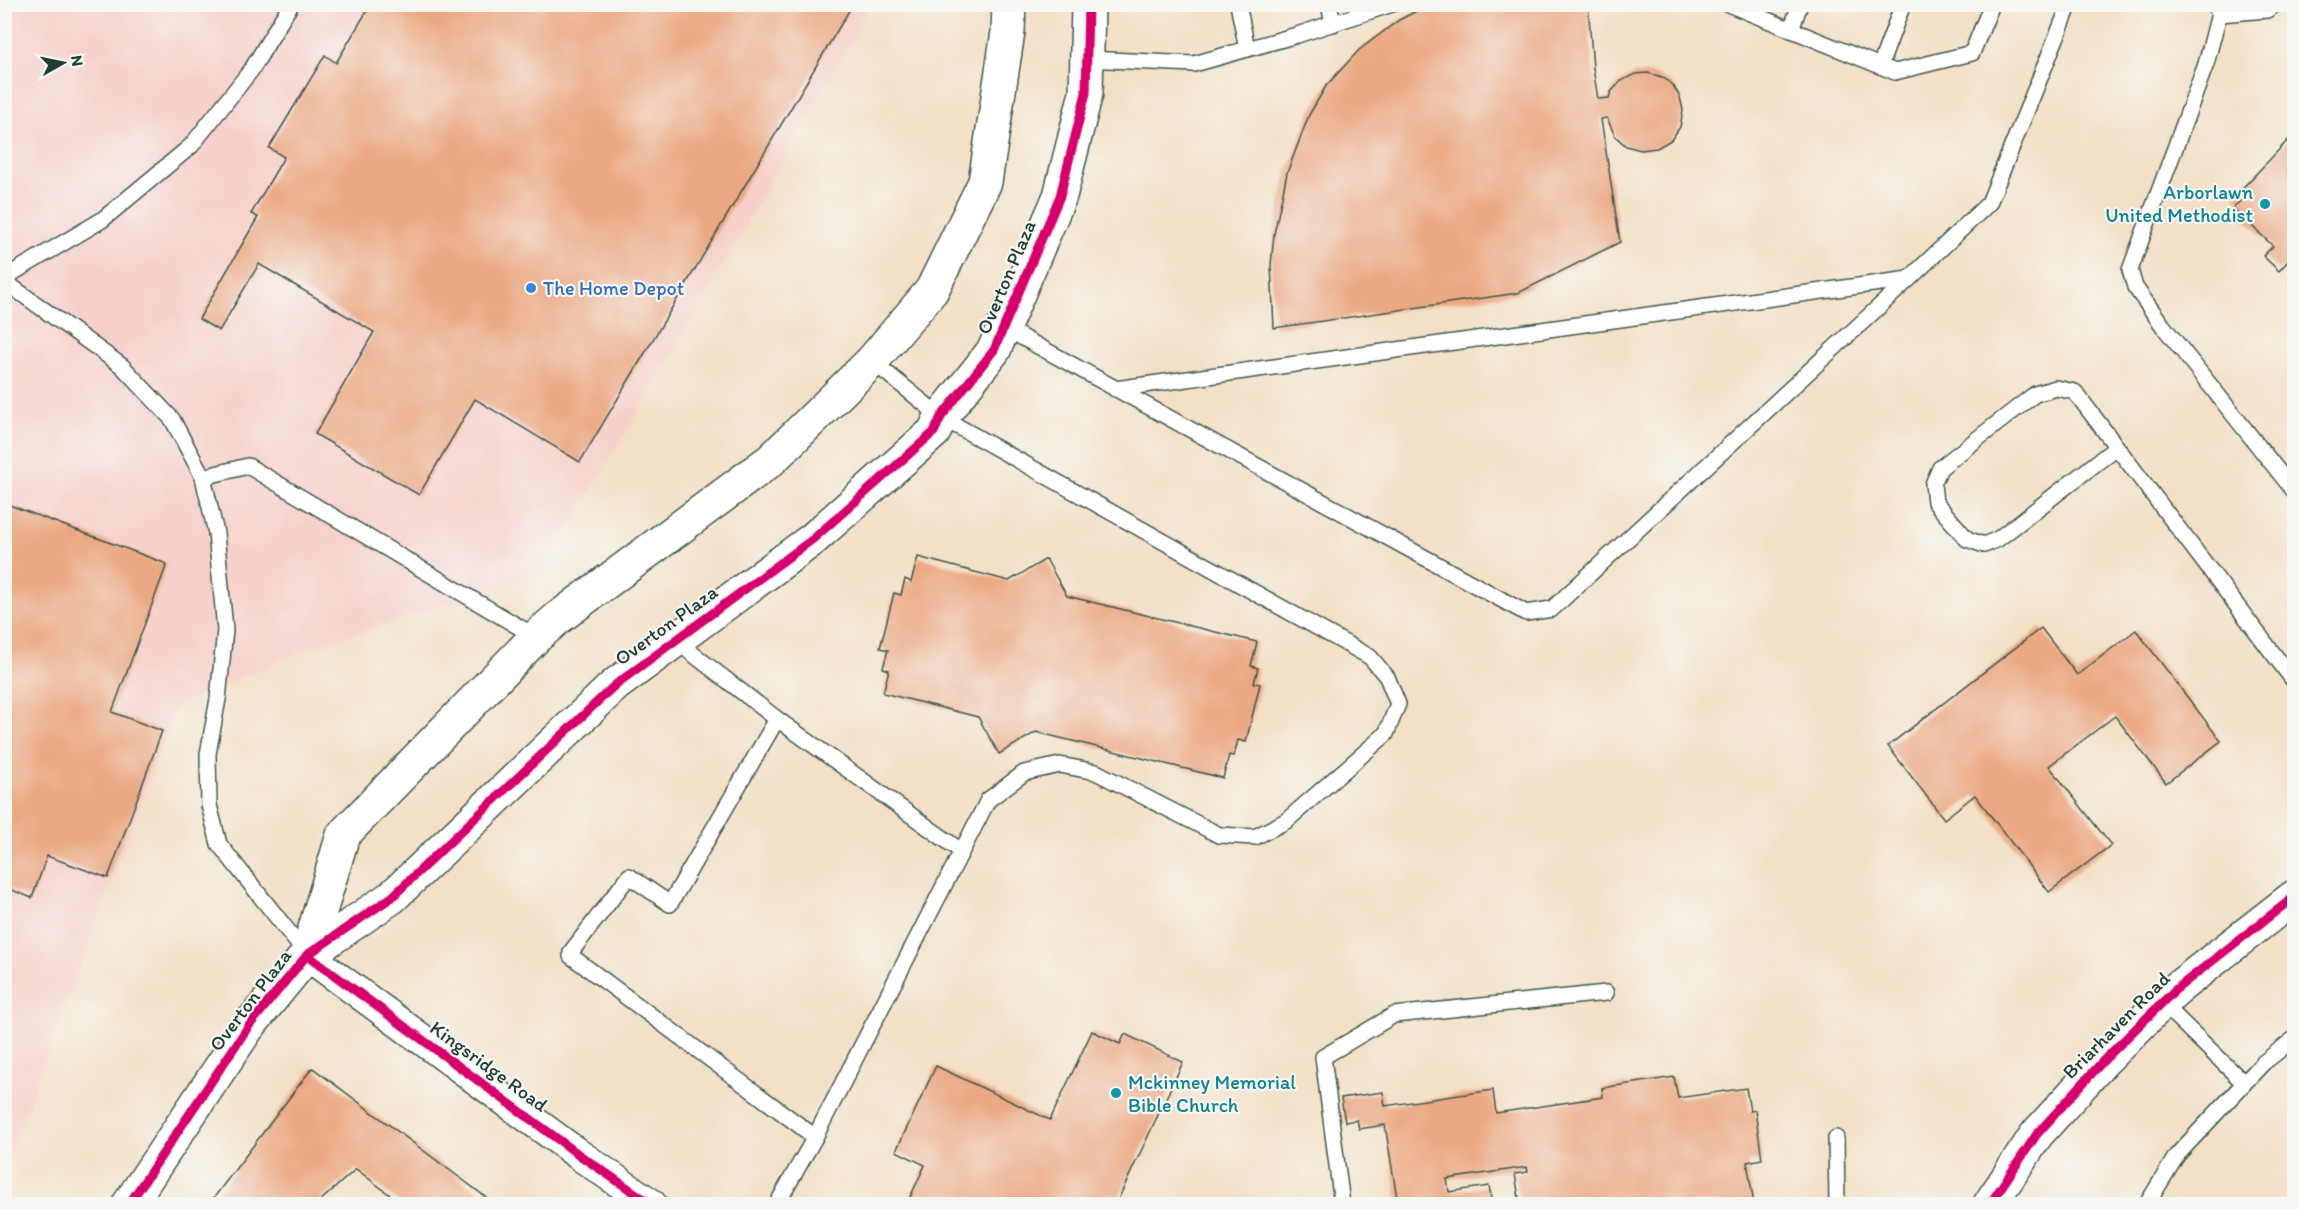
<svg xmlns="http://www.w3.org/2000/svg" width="2299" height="1209" viewBox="0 0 2299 1209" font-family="Itim,sans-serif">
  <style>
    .built { fill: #f7d0cb }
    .building { fill: #eba983 }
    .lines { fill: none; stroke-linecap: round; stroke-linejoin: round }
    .service-casing { stroke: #3f554a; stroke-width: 18 }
    .minor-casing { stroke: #3f554a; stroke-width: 33 }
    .tertiary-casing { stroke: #3f554a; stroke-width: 36 }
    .service { stroke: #fff; stroke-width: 15 }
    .minor { stroke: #fff; stroke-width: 30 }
    .tertiary { stroke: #fff; stroke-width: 33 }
    .cycleway-casing { stroke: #f6f6f2; stroke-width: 13 }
    .cycleway { stroke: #d6006c; stroke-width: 9 }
    .culture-dot { fill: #0f9aa8; stroke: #f6f6f2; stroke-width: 2 }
    .shop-dot { fill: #3f7fe0; stroke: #f6f6f2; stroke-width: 2 }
    .labels { text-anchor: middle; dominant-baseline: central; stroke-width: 4.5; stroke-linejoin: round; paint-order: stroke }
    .culture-label { font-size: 20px; fill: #0d838f; stroke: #f6f6f2; text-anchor: end }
    .street-label { font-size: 20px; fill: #1f3d34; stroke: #f6f6f2 }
    .shop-label { font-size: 20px; fill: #366cbe; stroke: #f6f6f2; text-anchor: start }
  </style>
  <rect width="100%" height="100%" fill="#f6f6f2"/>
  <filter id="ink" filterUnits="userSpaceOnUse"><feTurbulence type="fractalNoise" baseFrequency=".0167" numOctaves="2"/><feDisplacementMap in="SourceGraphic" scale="12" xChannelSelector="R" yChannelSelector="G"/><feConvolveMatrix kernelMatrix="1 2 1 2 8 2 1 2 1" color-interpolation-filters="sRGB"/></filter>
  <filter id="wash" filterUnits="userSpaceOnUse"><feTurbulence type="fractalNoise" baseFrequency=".008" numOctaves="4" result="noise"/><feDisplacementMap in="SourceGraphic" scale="24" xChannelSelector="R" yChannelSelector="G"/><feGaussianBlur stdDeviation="1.35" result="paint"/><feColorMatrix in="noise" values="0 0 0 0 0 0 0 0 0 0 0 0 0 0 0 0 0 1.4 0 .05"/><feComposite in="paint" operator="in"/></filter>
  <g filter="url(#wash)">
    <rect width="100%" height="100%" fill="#f3e0c6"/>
    <polygon class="built" points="5,5 871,5 667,362 542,573 300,652 178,704 5,1166"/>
    <g id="blocks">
      <g class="building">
        <polygon points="371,4 853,4 580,462 475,399 419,495 315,434 374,332 259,264 219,331 199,319 258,217 251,214 284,157 269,148 325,55 336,63"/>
        <polygon points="1430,4 1588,4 1593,68 1598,99 1609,98 1611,92 1621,81 1635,74 1648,73 1662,77 1673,85 1680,97 1683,110 1680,127 1671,140 1657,148 1641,150 1626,146 1615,136 1607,118 1601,119 1620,242 1518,293 1274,328 1271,265 1274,234 1287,173 1309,115 1326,86 1359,50 1399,20"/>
        <polygon points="2292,136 2294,138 2294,265 2289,260 2279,271 2263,256 2273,246 2233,208 2240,201 2235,196"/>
        <polygon points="4,503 167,564 112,712 162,731 108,878 47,856 32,898 4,887"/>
        <polygon points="918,557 1009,581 1046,559 1067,596 1257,642 1251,666 1258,668 1254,683 1260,684 1246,742 1238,740 1234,756 1229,755 1223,778 1036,732 999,754 978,717 883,693 889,670 883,668 888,650 880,648 894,593 901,595 905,579 911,582"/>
        <polygon points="2041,628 2077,675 2136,630 2221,741 2166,783 2115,716 2049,766 2111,845 2049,892 1975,795 1944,819 1888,746"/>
        <polygon points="1092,1031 1120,1044 1125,1034 1183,1062 1116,1204 907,1204 925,1165 896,1151 936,1066 1050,1120"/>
        <polygon points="312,1068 314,1069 495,1204 402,1204 356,1169 319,1202 321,1204 209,1204"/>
        <polygon points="1674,1077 1678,1098 1746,1088 1750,1111 1755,1110 1762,1159 1747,1162 1754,1204 1520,1204 1515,1174 1528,1172 1527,1167 1447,1179 1449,1192 1489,1186 1492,1204 1398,1204 1385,1125 1359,1129 1357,1120 1345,1122 1341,1098 1383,1092 1385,1106 1493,1090 1496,1113 1603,1097 1602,1088"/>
      </g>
    </g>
  </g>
  <g filter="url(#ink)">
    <use href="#blocks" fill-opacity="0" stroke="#3f554a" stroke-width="1.5"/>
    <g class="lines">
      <defs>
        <g id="service">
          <polyline points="1238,4 1247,49"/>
          <polyline points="1329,4 1333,24"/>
          <polyline points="1728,4 1895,72 1972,53 1992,4"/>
          <polyline points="2215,4 2219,14 2206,64 2130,270 2135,287 2163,326 2294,491"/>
          <polyline points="2219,14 2267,10 2276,4"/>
          <polyline points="1791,30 1800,4"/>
          <polyline points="1087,59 1194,64 1297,35 1392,4"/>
          <polyline points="1880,66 1903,4"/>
          <polyline points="4,278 102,220 191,146 252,69 291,4"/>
          <polyline points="1909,279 1989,203 2070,4"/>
          <polyline points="4,281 122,366 172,419 203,477 216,533 225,630 218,699 208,754 209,805 219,844 307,955"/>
          <path d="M1003 327C1178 423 1352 518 1526 613L1552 609 1909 279 1115 389"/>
          <polyline points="2117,447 1998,539 1984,545 1967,539 1935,502 1933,484 1940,468 2035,394 2056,388 2075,392 2294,681"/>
          <polyline points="203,477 248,466 536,637"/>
          <polyline points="676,641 777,719 961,851"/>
          <polyline points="777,719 670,904 629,876 571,952 571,956 815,1137"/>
          <polyline points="2162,1003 2244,1083"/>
          <polyline points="1836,1138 1837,1204"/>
          <polyline points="777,1204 815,1137 988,800 1024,773 1060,765 1096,772 1219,835 1255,837 1286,821 1386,734 1398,704 1387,677 1370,657 941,417 872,361"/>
          <polyline points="1342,1204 1323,1057 1394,1015 1606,993"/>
          <polyline points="2147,1204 2177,1155 2263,1063 2294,1039"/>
        </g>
        <polyline id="minor" points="307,955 578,1154 651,1204"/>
        <g id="tertiary">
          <polyline points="307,955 343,835 536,637 558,618 771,460 872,361 932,290 985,182 1008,32 1009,4"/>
          <polyline points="129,1204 248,1027 307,955 392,897 615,685 813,539 934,432 941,417 994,350 1060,196 1086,93 1088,4"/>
          <polyline points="1990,1204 2037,1134 2104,1060 2175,990 2294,897"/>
        </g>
      </defs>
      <use href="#service" class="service-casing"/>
      <use href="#minor" class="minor-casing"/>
      <use href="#tertiary" class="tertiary-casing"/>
      <use href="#service" class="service"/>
      <use href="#minor" class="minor"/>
      <use href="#tertiary" class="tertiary"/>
      <defs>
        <g id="cycleway">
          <polyline points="307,955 578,1154 651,1204"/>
          <polyline points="129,1204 248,1027 307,955 392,897 615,685 813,539 934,432 941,417 994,350 1060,196 1086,93 1088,4"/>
          <polyline points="1990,1204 2037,1134 2104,1060 2175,990 2294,897"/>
        </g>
      </defs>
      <use href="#cycleway" class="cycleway-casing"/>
      <use href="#cycleway" class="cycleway"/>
    </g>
  </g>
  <g class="culture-dot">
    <circle cx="2265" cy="204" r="6"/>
    <circle cx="1116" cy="1093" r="6"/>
  </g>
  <circle class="shop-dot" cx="531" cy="288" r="6"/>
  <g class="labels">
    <g class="culture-label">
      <text x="2253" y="192">Arborlawn<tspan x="2253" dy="23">United Methodist</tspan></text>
      <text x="1128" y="1082" text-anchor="start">Mckinney Memorial<tspan x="1128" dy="23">Bible Church</tspan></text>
    </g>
    <g class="street-label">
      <text transform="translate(1006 277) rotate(-67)">Overton Plaza</text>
      <text transform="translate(666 625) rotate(-36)">Overton Plaza</text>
      <text transform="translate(250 1000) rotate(-53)">Overton Plaza</text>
      <text transform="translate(2116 1025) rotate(-45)">Briarhaven Road</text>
      <text transform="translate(489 1066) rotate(36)">Kingsridge Road</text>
    </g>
    <g class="shop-label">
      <text x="543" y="288">The Home Depot</text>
    </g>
  </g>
  <rect width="2299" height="1209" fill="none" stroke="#f6f6f2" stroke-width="24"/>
  <g transform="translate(63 63) rotate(81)" stroke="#f6f6f2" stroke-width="4.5" paint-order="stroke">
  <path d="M0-4.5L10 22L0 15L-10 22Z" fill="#1f3d34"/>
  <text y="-9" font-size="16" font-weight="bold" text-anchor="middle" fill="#1f3d34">N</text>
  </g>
</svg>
